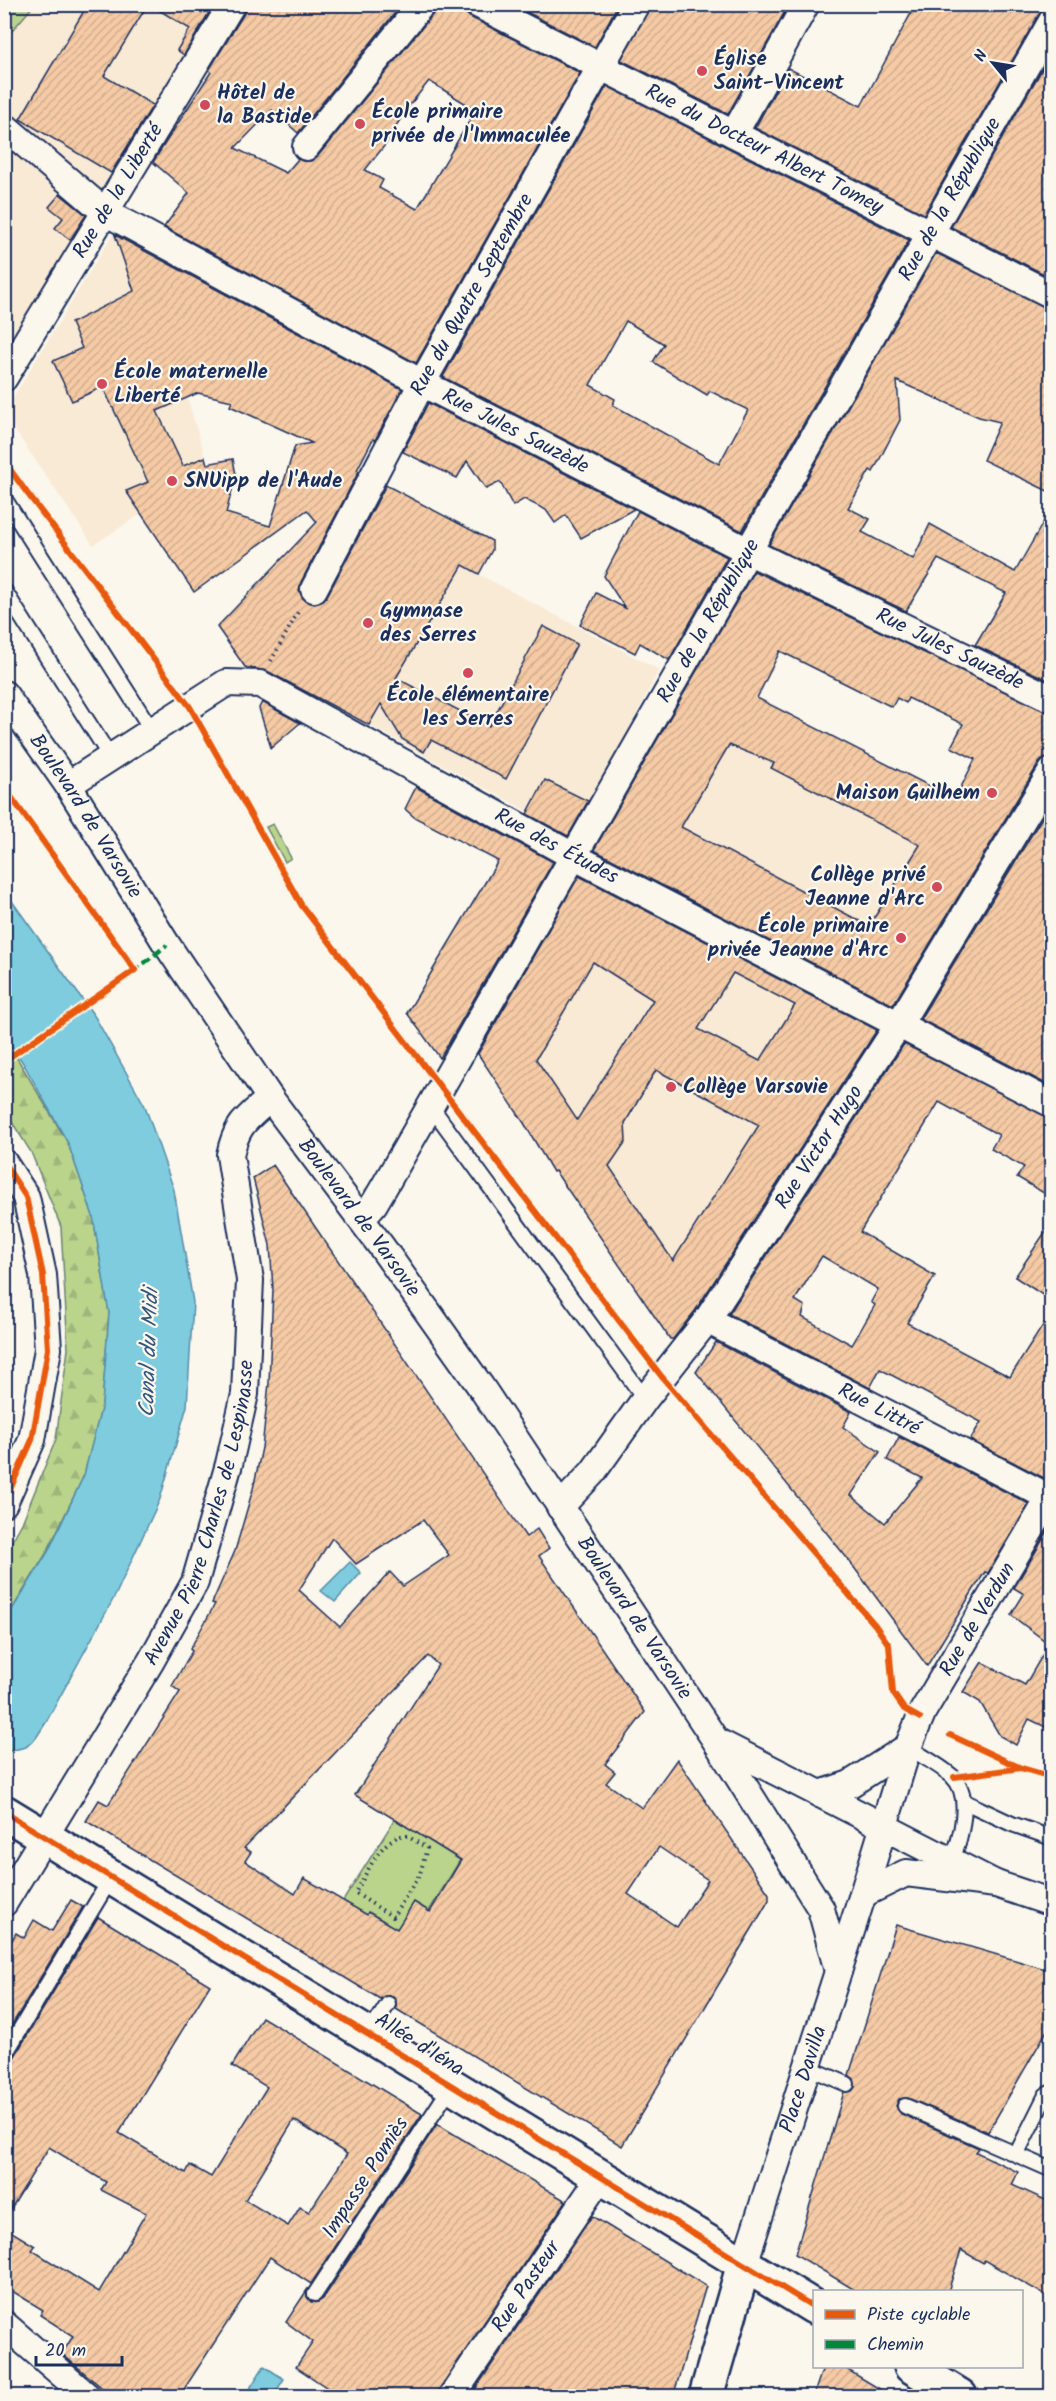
<svg xmlns="http://www.w3.org/2000/svg" width="1056" height="2401" viewBox="0 0 1056 2401" font-family="Kalam,sans-serif">
  <style>
    .built { fill: #f9ead6 }
    .forest { fill: url(#forest-firs); stroke: #6a8275; stroke-width: 1.5 }
    .green { fill: #bad48c; stroke: #6a8275; stroke-width: 1.5 }
    .water { fill: #7eccdd; stroke: #568daa; stroke-width: 1.5 }
    .building { fill: url(#building-hatch); stroke: #1b2f5e; stroke-width: 1.5; fill-rule: evenodd }
    .lines { fill: none; stroke-linecap: round; stroke-linejoin: round }
    .lane-casing { stroke: #1b2f5e; stroke-width: 18 }
    .street-casing { stroke: #1b2f5e; stroke-width: 30 }
    .secondary-casing { stroke: #1b2f5e; stroke-width: 38 }
    .path { stroke: #1b2f5e; stroke-width: 4; stroke-dasharray: 1.5 4.5; stroke-linecap: butt }
    .lane { stroke: #fbf7ec; stroke-width: 14 }
    .street { stroke: #fbf7ec; stroke-width: 26 }
    .secondary { stroke: #fbf7ec; stroke-width: 33 }
    .quiet { stroke: #00873e; stroke-width: 4.5; stroke-dasharray: 9 4.5; stroke-linecap: butt }
    .cycleway-casing { stroke: #fbf7ec; stroke-width: 10 }
    .cycleway { stroke: #e8590c; stroke-width: 6 }
    .poi-dot { fill: #d1495b; stroke: #fbf7ec; stroke-width: 2 }
    .labels { text-anchor: middle; dominant-baseline: central; stroke-width: 4.5; stroke-linejoin: round; paint-order: stroke }
    .poi-label { font-size: 21px; font-weight: bold; fill: #1b2f5e; stroke: #fbf7ec; text-anchor: start }
    .street-label { font-size: 21px; fill: #1b2f5e; stroke: #fbf7ec }
    .water-label { font-size: 22px; font-style: italic; fill: #34567e; stroke: #fbf7ec }
  </style>
  <defs>
    <pattern id="forest-firs" width="22" height="20" patternUnits="userSpaceOnUse" patternTransform="scale(1.5)"><rect width="22" height="20" fill="#bad48c"/><path d="M5 1l3.5 6h-7zM16 11l3.5 6h-7z" fill="#9fb67b"/></pattern>
    <pattern id="building-hatch" width="6" height="6" patternUnits="userSpaceOnUse" patternTransform="scale(1.5)"><rect width="6" height="6" fill="#f5caa4"/><path d="M-1 1l2-2M0 6l6-6M5 7l2-2" fill="none" stroke="#d1ae90"/></pattern>
  </defs>
  <rect width="100%" height="100%" fill="#fbf7ec"/>
  <filter id="ink" filterUnits="userSpaceOnUse"><feTurbulence type="fractalNoise" baseFrequency=".0167" numOctaves="2"/><feDisplacementMap in="SourceGraphic" scale="12" xChannelSelector="R" yChannelSelector="G"/><feConvolveMatrix kernelMatrix="1 2 1 2 8 2 1 2 1" color-interpolation-filters="sRGB"/></filter>
  <g filter="url(#ink)">
    <g class="built">
      <polygon points="5,5 221,5 5,362"/>
      <polygon points="114,232 142,314 185,390 205,457 127,491 141,514 93,545 12,426 5,411"/>
      <polygon points="370,512 454,561 659,670 592,803 573,836 369,725 292,653"/>
      <polygon points="684,695 782,750 990,854 894,1006 594,849"/>
      <polygon points="587,874 879,1029 680,1339 670,1339 556,1171 553,1172 540,1153 542,1151 524,1123 475,1050 578,876"/>
    </g>
    <polygon class="forest" points="5,1038 68,1143 93,1216 109,1313 102,1405 84,1475 47,1552 5,1621 5,1554 22,1523 56,1439 68,1349 61,1227 31,1152 5,1111"/>
    <g class="green">
      <polygon points="5,4 34,5 5,39 4,5"/>
      <polygon points="273,824 291,858 285,862 266,827"/>
      <polygon points="395,1819 460,1860 429,1911 414,1902 400,1935 386,1922 369,1912 367,1915 343,1901"/>
    </g>
    <g class="water">
      <polygon points="4,890 95,1017 145,1106 174,1190 193,1302 187,1406 160,1499 116,1594 45,1724 36,1738 26,1747 5,1752 5,1621 48,1552 84,1475 102,1405 109,1313 93,1216 68,1143 23,1063 5,1035"/>
      <polygon points="350,1562 361,1573 335,1602 321,1591"/>
      <polygon points="264,2366 284,2379 273,2396 245,2396"/>
    </g>
    <g class="building">
      <polygon points="88,4 148,4 104,76 153,105 111,173 20,119"/>
      <polygon points="149,4 214,4 184,55 177,50 190,29"/>
      <path d="M247 4H402L298 133 272 110 235 148 286 173 298 159 311 161 318 156 434 13 437 4H462L464 12 470 17 580 73 416 363 164 227 189 193 153 162 211 72 209 70 245 12ZM429 81 476 110 417 209 379 188 383 180 365 170 389 140 388 138 409 106Z"/>
      <polygon points="511,4 618,4 595,47"/>
      <polygon points="651,4 789,4 728,114 621,60"/>
      <polygon points="916,4 1052,4 1039,14 924,214 755,128 788,68 861,106"/>
      <polygon points="1052,52 1052,278 951,227"/>
      <path d="M607 86 909 240 742 531 443 377ZM626 321 664 344 653 362 707 395 710 391 748 410 719 464 613 405 615 399 590 385Z"/>
      <polygon points="60,194 86,215 70,240 55,228 63,218 49,207"/>
      <path d="M115 235 402 389 375 440 373 439 357 470 359 471 301 582 299 590 302 597 308 602 315 604 321 602 327 596 386 485 492 541V550L479 574 463 565 396 678 489 726 543 626 577 644 506 779 431 740 424 752 402 739 381 704 369 725 267 671 245 667 217 627 317 522 307 510 194 592 126 491 148 482 103 387 72 401 53 361 82 348 71 323 134 291ZM198 393 232 401 230 406 312 443 295 446 270 526 226 513 236 475 233 459 207 464 205 457 183 466 157 411Z"/>
      <polygon points="936,253 1052,310 1052,493 983,460 1000,422 979,417 897,381 900,420 873,472 870,470 848,508 870,519 862,532 913,559 930,524 1015,572 1052,507 1052,682 975,645 1006,593 938,559 906,611 769,545"/>
      <polygon points="428,403 634,509 581,538 566,515 555,523 546,510 524,499 513,506 500,482 486,489 467,461 457,478 403,452"/>
      <polygon points="638,511 727,557 669,660 640,643 635,653 580,625 596,593 625,608 604,576"/>
      <path d="M754 571 1052 714V756L1044 758 1039 763 893 1005 594 850ZM780 651 892 707 897 698 906 703 908 698 963 724 951 747 975 759 955 799 757 698ZM729 745 774 763 771 768 920 845 869 926 681 827Z"/>
      <polygon points="262,702 300,723 271,748 259,708"/>
      <polygon points="545,780 588,801 568,836 527,814"/>
      <polygon points="416,787 553,862 440,1058 407,1013 498,861 414,817 405,809"/>
      <polygon points="1052,801 1052,1087 920,1019"/>
      <path d="M579 876 877 1030 695 1311 673 1339H670L555 1171 553 1172 524 1123 478 1054ZM593 962 653 1000 577 1120 536 1059ZM733 973 795 1005 760 1061 698 1029ZM656 1070 759 1125 673 1261 609 1166 626 1141 625 1123Z"/>
      <path d="M904 1044 1052 1119V1198L1017 1177 1024 1167 991 1149 999 1135 939 1102 860 1232 935 1276 907 1323 1010 1377 1052 1311V1479L1048 1480 970 1440 981 1422 880 1369 870 1388 729 1314ZM822 1256 878 1289 871 1302 875 1305 852 1345 802 1317 805 1306 795 1300Z"/>
      <path d="M273 1165 526 1537 537 1529 549 1548 539 1556 645 1712 605 1764 615 1772 606 1783 642 1808 677 1759 769 1894V1900L762 1912 622 2146 396 2009V2000L392 1996H384L380 1999 86 1821 99 1800 108 1805 180 1692 172 1686 192 1651 190 1649 215 1604 212 1603 235 1551 253 1489 262 1448 269 1383 273 1289 270 1245 253 1178ZM423 1520 449 1555 403 1586 390 1572 340 1627 299 1590 332 1538 356 1564ZM428 1656 438 1665 355 1795 461 1860 430 1912 414 1902 397 1929 368 1912 367 1915 304 1878 295 1894 245 1861 251 1852 244 1848ZM659 1847 708 1880 677 1927 628 1894Z"/>
      <polygon points="1052,1222 1052,1301 1015,1277"/>
      <polygon points="716,1342 851,1412 843,1427 880,1452 851,1495 885,1523 922,1478 887,1460 899,1437 1029,1504 988,1573 985,1572 974,1589 927,1666 847,1558 696,1372"/>
      <polygon points="1052,1524 1052,1730 1029,1719 1016,1745 1000,1736 980,1702 963,1692 982,1662 1025,1685 1049,1644 1011,1615 1024,1594 1014,1588"/>
      <polygon points="71,1900 83,1907 4,2038 4,1953 16,1933 24,1938 34,1920 52,1931"/>
      <path d="M98 1917 210 1985 119 2133 186 2173 190 2165 211 2177 267 2087 232 2066 262 2017 422 2114 311 2284 270 2257 179 2397H113L62 2354 73 2336 40 2315 43 2310 4 2286V2227L35 2246 32 2250 99 2292 146 2213 101 2190 106 2182 49 2147 4 2220V2065L12 2061ZM294 2120 347 2154 309 2212 300 2207 288 2226 245 2200Z"/>
      <polygon points="896,1925 1052,1971 1052,2022 988,2132 908,2098 899,2099 896,2106 901,2114 979,2148 976,2152 1018,2172 1012,2185 1052,2203 1052,2299 984,2260 983,2263 961,2250 948,2292 858,2292 795,2254 844,2092 852,2091 855,2087 854,2079 849,2075"/>
      <polygon points="437,2124 566,2201 440,2388 437,2397 341,2397 296,2367 313,2342 286,2322 307,2290 307,2297 311,2302 318,2302 323,2299"/>
      <polygon points="592,2216 706,2286 673,2397 470,2397"/>
      <polygon points="823,2367 843,2367 893,2397 813,2397"/>
    </g>
    <g class="lines">
      <defs>
        <g id="lane">
          <polyline points="4,498 153,732"/>
          <polyline points="4,590 111,758"/>
          <polyline points="430,1105 645,1399"/>
          <path d="M908 1747C922 1756 939 1765 952 1776 973 1795 961 1839 951 1862"/>
          <polyline points="965,1802 1012,1824 1052,1838"/>
          <polyline points="369,2034 388,2004"/>
          <polyline points="4,2056 111,1878"/>
          <polyline points="807,2067 847,2084"/>
          <polyline points="905,2106 1052,2170"/>
          <polyline points="1017,2153 1046,2095 1052,2092"/>
          <polyline points="315,2294 452,2085"/>
        </g>
        <g id="street">
          <path id="s1" d="M477 4 1052 295"/>
          <path id="s2" d="M4 126 105 212 422 383 748 551 1052 699"/>
          <polyline points="734,134 806,4"/>
          <polyline points="306,147 422,4"/>
          <path id="s3" d="M4 378 232 4"/>
          <path id="s4" d="M314 589 422 383 636 4"/>
          <path id="s5" d="M4 694 68 785 167 945 270 1098 381 1246 481 1387 716 1741 821 1909 838 1971"/>
          <path id="s6" d="M68 785 226 683 260 684 573 856 1052 1104"/>
          <polyline points="4,1163 26,1197 43,1275 48,1349 32,1440 4,1503"/>
          <path id="s7" d="M361 1219 374 1204 384 1187 1052 21"/>
          <path id="s8" d="M707 1320 1052 1499"/>
          <path id="s9" d="M560 1507 593 1472 645 1399 707 1320 899 1024 1052 771"/>
          <polyline points="716,1741 996,1884"/>
          <polyline points="820,1794 850,1784 908,1747"/>
          <polyline points="863,1894 906,1873 996,1884 1052,1903"/>
          <path id="s10" d="M4 1903 151 1661 195 1582 229 1464 245 1394 250 1280 230 1155C237 1123 246 1120 270 1098"/>
          <path id="s11" d="M744 2264 863 1894 908 1747 923 1711 1052 1494"/>
          <polyline points="4,2324 87,2396"/>
          <path id="s12" d="M452 2396 601 2176"/>
        </g>
        <g id="secondary">
          <polyline points="4,1812 814,2307"/>
          <polyline points="911,2366 960,2396"/>
          <polyline points="706,2396 744,2264"/>
        </g>
      </defs>
      <use href="#lane" class="lane-casing"/>
      <use href="#street" class="street-casing"/>
      <use href="#secondary" class="secondary-casing"/>
      <g class="path">
        <polyline points="4,461 18,480"/>
        <polyline points="40,510 174,685"/>
        <polyline points="271,661 299,610"/>
        <polyline points="203,729 302,906 425,1064"/>
        <polyline points="553,1233 646,1356"/>
        <polyline points="679,1397 875,1625 889,1645 893,1693 898,1701"/>
        <polyline points="950,1735 1021,1768"/>
        <path d="M400 1836H407L427 1848 420 1874 393 1917 355 1893C367 1874 378 1843 400 1836Z"/>
      </g>
      <use href="#lane" class="lane"/>
      <use href="#street" class="street"/>
      <use href="#secondary" class="secondary"/>
      <polyline class="quiet" points="133,972 167,945"/>
      <defs>
        <g id="cycleway">
          <polyline points="4,461 27,493 190,707 302,906 662,1377 875,1625 889,1645 893,1693 904,1709 920,1718"/>
          <polyline points="4,787 135,970 4,1061"/>
          <polyline points="4,1163 26,1197 43,1275 48,1349 32,1440 4,1503"/>
          <polyline points="950,1735 1021,1768"/>
          <polyline points="954,1777 1021,1768 1052,1777"/>
          <polyline points="4,1812 814,2307"/>
        </g>
      </defs>
      <use href="#cycleway" class="cycleway-casing"/>
      <use href="#cycleway" class="cycleway"/>
    </g>
  </g>
  <g class="poi-dot">
    <circle cx="702" cy="71" r="6"/>
    <circle cx="205" cy="105" r="6"/>
    <circle cx="360" cy="124" r="6"/>
    <circle cx="102" cy="384" r="6"/>
    <circle cx="172" cy="481" r="6"/>
    <circle cx="368" cy="623" r="6"/>
    <circle cx="468" cy="673" r="6"/>
    <circle cx="992" cy="793" r="6"/>
    <circle cx="937" cy="887" r="6"/>
    <circle cx="901" cy="938" r="6"/>
    <circle cx="671" cy="1087" r="6"/>
  </g>
  <g class="labels">
    <g class="poi-label">
      <text x="714" y="59">Église<tspan x="714" dy="24">Saint-Vincent</tspan></text>
      <text x="217" y="93">Hôtel de<tspan x="217" dy="24">la Bastide</tspan></text>
      <text x="372" y="112">École primaire<tspan x="372" dy="24">privée de l'Immaculée</tspan></text>
      <text x="114" y="372">École maternelle<tspan x="114" dy="24">Liberté</tspan></text>
      <text x="184" y="481">SNUipp de l'Aude</text>
      <text x="380" y="611">Gymnase<tspan x="380" dy="24">des Serres</tspan></text>
      <text x="468" y="695" text-anchor="middle">École élémentaire<tspan x="468" dy="24">les Serres</tspan></text>
      <text x="980" y="793" text-anchor="end">Maison Guilhem</text>
      <text x="925" y="875" text-anchor="end">Collège privé<tspan x="925" dy="24">Jeanne d'Arc</tspan></text>
      <text x="889" y="926" text-anchor="end">École primaire<tspan x="889" dy="24">privée Jeanne d'Arc</tspan></text>
      <text x="683" y="1087">Collège Varsovie</text>
    </g>
    <g class="street-label">
      <text stroke="none"><textPath href="#s1" startOffset="322">Rue du Docteur Albert Tomey</textPath></text>
      <text stroke="none"><textPath href="#s3" startOffset="219">Rue de la Liberté</textPath></text>
      <text stroke="none"><textPath href="#s7" startOffset="1178">Rue de la République</textPath></text>
      <text stroke="none"><textPath href="#s4" startOffset="334">Rue du Quatre Septembre</textPath></text>
      <text stroke="none"><textPath href="#s2" startOffset="598">Rue Jules Sauzède</textPath></text>
      <text stroke="none"><textPath href="#s7" startOffset="692">Rue de la République</textPath></text>
      <text stroke="none"><textPath href="#s2" startOffset="1084">Rue Jules Sauzède</textPath></text>
      <text stroke="none"><textPath href="#s5" startOffset="147">Boulevard de Varsovie</textPath></text>
      <text stroke="none"><textPath href="#s6" startOffset="560">Rue des Études</textPath></text>
      <text stroke="none"><textPath href="#s9" startOffset="444">Rue Victor Hugo</textPath></text>
      <text stroke="none"><textPath href="#s5" startOffset="633">Boulevard de Varsovie</textPath></text>
      <text stroke="none"><textPath href="#s8" startOffset="194">Rue Littré</textPath></text>
      <text stroke="none"><textPath href="#s10" startOffset="441">Avenue Pierre Charles de Lespinasse</textPath></text>
      <text stroke="none"><textPath href="#s5" startOffset="1119">Boulevard de Varsovie</textPath></text>
      <text stroke="none"><textPath href="#s11" startOffset="688">Rue de Verdun</textPath></text>
      <text transform="translate(419 2045) rotate(32)">Allée d'Iéna</text>
      <text stroke="none"><textPath href="#s11" startOffset="194">Place Davilla</textPath></text>
      <text transform="translate(366 2178) rotate(-57)">Impasse Pomiès</text>
      <text stroke="none"><textPath href="#s12" startOffset="132">Rue Pasteur</textPath></text>
    </g>
    <g class="water-label">
      <text transform="translate(150 1353) rotate(-88)">Canal du Midi</text>
    </g>
  </g>
  <rect width="1056" height="2401" fill="none" stroke="#fbf7ec" stroke-width="24"/>
  <rect x="12" y="12" width="1032" height="2377" fill="none" stroke="#1b2f5e" stroke-width="2" filter="url(#ink)"/>
  <rect x="813" y="2290" width="210" height="78" fill="#fbf7ec" stroke="#a1a7b3" stroke-width="1.5"/>
  <rect x="825" y="2310" width="30" height="9" fill="#e8590c" stroke="#a1a7b3" stroke-width="1.5"/>
  <text x="867" y="2320" font-size="18" fill="#1b2f5e">Piste cyclable</text>
  <rect x="825" y="2340" width="30" height="9" fill="#00873e" stroke="#a1a7b3" stroke-width="1.5"/>
  <text x="867" y="2350" font-size="18" fill="#1b2f5e">Chemin</text>
  <g transform="translate(993 63) rotate(300)" stroke="#fbf7ec" stroke-width="4.5" paint-order="stroke">
  <path d="M0-4.5L10 22L0 15L-10 22Z" fill="#1b2f5e"/>
  <text y="-9" font-size="16" font-weight="bold" text-anchor="middle" fill="#1b2f5e">N</text>
  </g>
  <path d="M36 2356v9h86v-9" fill="none" stroke="#1b2f5e" stroke-width="3"/>
  <text x="45" y="2356" font-size="18" fill="#1b2f5e" stroke="#fbf7ec" stroke-width="4.5" paint-order="stroke">20 m</text>
</svg>
